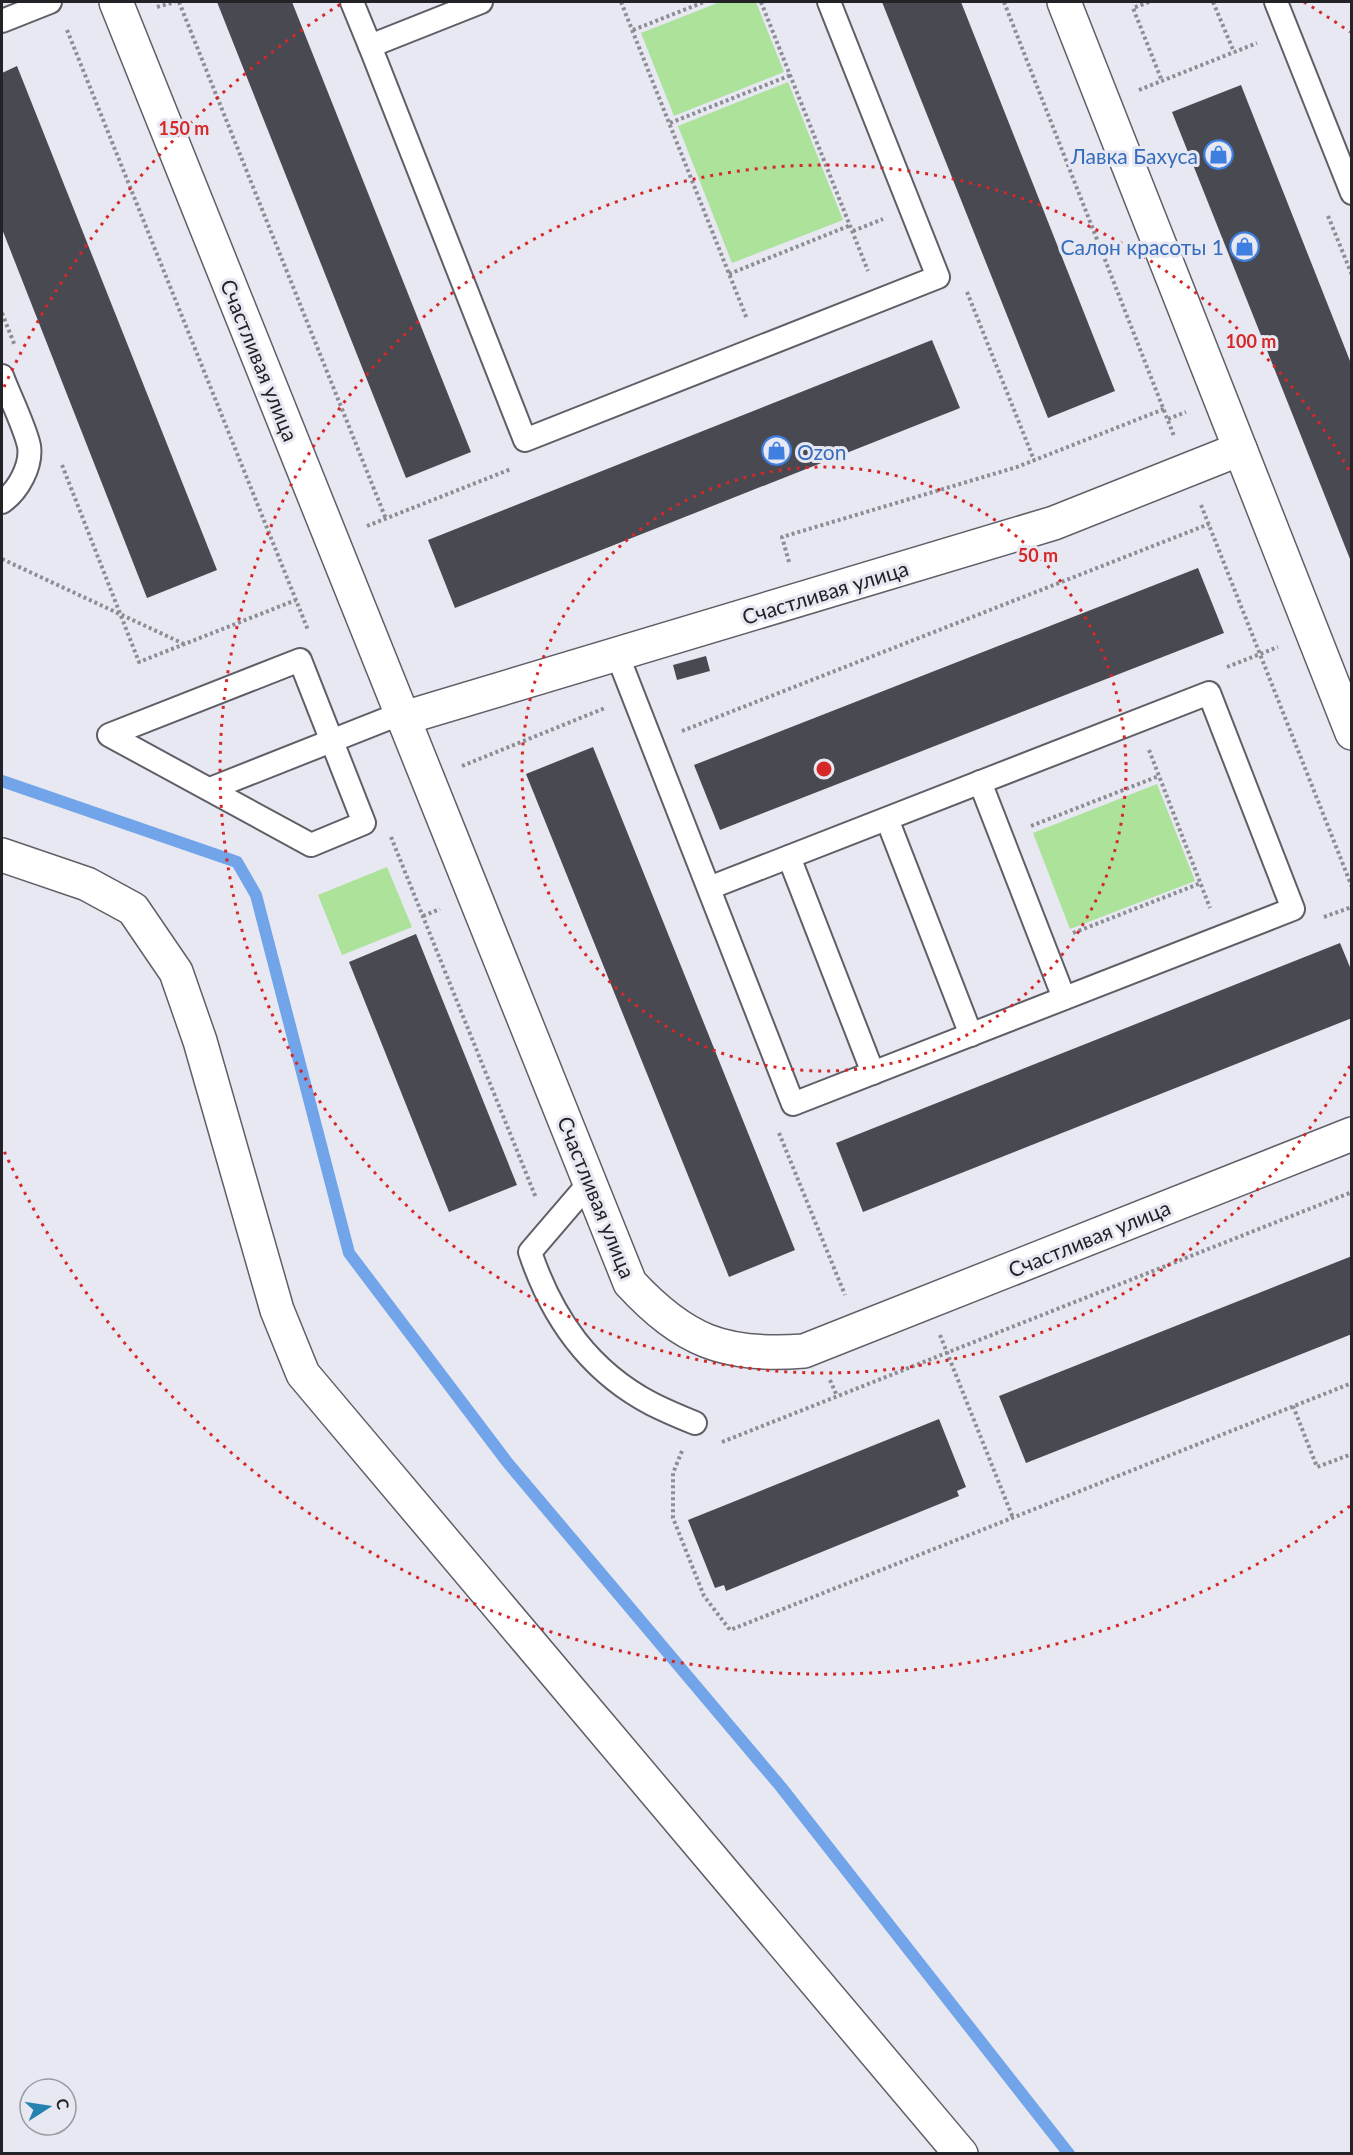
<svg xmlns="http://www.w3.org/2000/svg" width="1353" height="2155" viewBox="0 0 1353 2155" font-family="Lato,sans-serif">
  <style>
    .green { fill: #ade29b }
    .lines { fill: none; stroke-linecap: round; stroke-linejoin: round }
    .stream { stroke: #72a4ea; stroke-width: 12 }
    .building { fill: #484951 }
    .lane-casing { stroke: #5f5f68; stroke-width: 26 }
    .street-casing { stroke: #5f5f68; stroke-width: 36 }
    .path { stroke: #8d8e95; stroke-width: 4; stroke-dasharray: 3 3; stroke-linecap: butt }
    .lane { stroke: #fff; stroke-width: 22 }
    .street { stroke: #fff; stroke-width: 33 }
    .ring { fill: none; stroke: #d62828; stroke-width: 3; stroke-dasharray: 3 6 }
    .labels { text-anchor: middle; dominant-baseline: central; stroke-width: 6; stroke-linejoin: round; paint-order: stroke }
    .shop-label { font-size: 21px; fill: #366cbe; stroke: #e7e8f2; text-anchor: end }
    .street-label { font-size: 21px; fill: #232327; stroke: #e7e8f2 }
    .centre { fill: #d62828; stroke: #e7e8f2; stroke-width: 3 }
    .ring-label { font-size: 18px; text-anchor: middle; font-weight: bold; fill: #d62828; stroke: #e7e8f2; stroke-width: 6; stroke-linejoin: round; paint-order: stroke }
  </style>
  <rect width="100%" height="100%" fill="#e7e8f2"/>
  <g class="green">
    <polygon points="720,2 756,2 784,72 674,116 641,33"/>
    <polygon points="788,82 843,220 732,263 678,126"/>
    <polygon points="1157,784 1195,881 1070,929 1033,833"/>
    <polygon points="387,867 412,927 342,955 318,895"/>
  </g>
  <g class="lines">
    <polyline class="stream" points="2,781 237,862 256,895 349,1253 507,1462 781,1787 1069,2154"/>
  </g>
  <g class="building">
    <polygon points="217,2 292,2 471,452 406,478"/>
    <polygon points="882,2 961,2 1115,391 1048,418"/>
    <polygon points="17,66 217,570 147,598 2,229 2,73"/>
    <polygon points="1241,85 1352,366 1352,564 1172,112"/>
    <polygon points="932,340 960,408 455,608 428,540"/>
    <polygon points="1198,568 1224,633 720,830 694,765"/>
    <polygon points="706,656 710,671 677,680 673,665"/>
    <polygon points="593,747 795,1250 729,1277 526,774"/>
    <polygon points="416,934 517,1185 449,1212 349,962"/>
    <polygon points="1340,943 1352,972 1352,1018 863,1212 836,1143"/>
    <polygon points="1352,1256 1352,1334 1026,1463 999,1396"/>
    <polygon points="939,1419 966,1487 957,1491 959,1496 726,1591 724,1585 715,1588 688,1520"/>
  </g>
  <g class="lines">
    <defs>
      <g id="lane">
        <polyline points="352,2 370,46"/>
        <polyline points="481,2 370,46 525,440 938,277 829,2"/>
        <polyline points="1276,2 1352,193"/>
        <polyline points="2,21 50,2"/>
        <path d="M2 376C9 395 25 427 29 446 32 466 18 491 2 502"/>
        <polyline points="617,654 793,1104 1293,909 1209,693 709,888"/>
        <polygon points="300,660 364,823 311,845 109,735"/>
        <polyline points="980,782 1064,998"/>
        <polyline points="210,789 402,713"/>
        <polyline points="887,819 971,1035"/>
        <polyline points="789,857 873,1073"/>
        <path d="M590 1182 530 1252C552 1318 589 1371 652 1404 666 1411 680 1417 695 1423"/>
      </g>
      <g id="street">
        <path d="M116 2 630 1283C684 1341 724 1357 804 1351L1352 1134"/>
        <polyline points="1064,2 1352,733"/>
        <polyline points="404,718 1054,523 1240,449"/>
        <polyline points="2,855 87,884 133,909 176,972 200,1041 277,1310 303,1374 961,2154"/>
      </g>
    </defs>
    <use href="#lane" class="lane-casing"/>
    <use href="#street" class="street-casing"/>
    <g class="path">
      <polyline points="179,2 386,519"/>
      <polyline points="621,2 747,319"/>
      <polyline points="761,2 868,271"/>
      <polyline points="1004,2 1174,436"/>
      <polyline points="1149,2 1133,8 1162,81"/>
      <polyline points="1213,2 1234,52"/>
      <polyline points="157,7 175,2"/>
      <polyline points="67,30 308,630"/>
      <polyline points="633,30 704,2"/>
      <polyline points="1139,90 1257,43"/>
      <polyline points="670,123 791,75"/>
      <polyline points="1328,216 1352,275"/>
      <polyline points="853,231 883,219"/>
      <polyline points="729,274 851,225"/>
      <polyline points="967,292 1034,460"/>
      <polyline points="2,313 15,346"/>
      <polyline points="1168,419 1186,412"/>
      <polyline points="62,465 139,662 296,600"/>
      <polyline points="1201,505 1352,887"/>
      <polyline points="367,526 511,469"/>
      <polyline points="2,559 184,644"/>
      <polyline points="789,562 782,537 1017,467 1164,409"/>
      <polyline points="1227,667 1278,647"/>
      <polyline points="682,731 1209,524"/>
      <polyline points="1149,750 1210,908"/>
      <polyline points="462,766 605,708"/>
      <polyline points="1031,826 1159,776"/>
      <polyline points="391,837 536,1198"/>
      <polyline points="423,916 440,909"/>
      <polyline points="1324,917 1352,907"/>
      <polyline points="1073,933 1201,883"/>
      <polyline points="779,1133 845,1295"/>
      <polyline points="940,1335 1013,1518"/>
      <polyline points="830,1380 837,1396"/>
      <polyline points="1293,1406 1317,1467 1352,1454"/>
      <polyline points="722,1442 1352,1192"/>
      <polyline points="682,1451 673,1473 673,1518 704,1596 730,1630 1352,1383"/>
    </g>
    <use href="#lane" class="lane"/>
    <use href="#street" class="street"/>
  </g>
  <g class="ring">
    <circle cx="824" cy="769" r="302"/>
    <path d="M1350 1066A604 604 0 1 1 1350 472"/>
    <path d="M1350 1506A905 905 0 0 1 4 1151M4 387A905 905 0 0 1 344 2M1304 2A905 905 0 0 1 1350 32"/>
  </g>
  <defs>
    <symbol id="shop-ring" viewBox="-11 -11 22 22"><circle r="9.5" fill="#e7e8f2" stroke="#3f7fe0" stroke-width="1.5"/><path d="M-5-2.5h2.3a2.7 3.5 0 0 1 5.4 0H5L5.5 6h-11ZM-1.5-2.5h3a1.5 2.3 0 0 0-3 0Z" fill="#3f7fe0"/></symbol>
  </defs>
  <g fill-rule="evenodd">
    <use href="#shop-ring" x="1202" y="138" width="33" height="33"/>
    <use href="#shop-ring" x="1228" y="230" width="33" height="33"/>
    <use href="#shop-ring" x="760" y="434" width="33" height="33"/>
  </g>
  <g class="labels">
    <g class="shop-label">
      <text x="1198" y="155">Лавка Бахуса</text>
      <text x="1224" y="246">Салон красоты 1</text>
      <text x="797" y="451" text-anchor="start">Ozon</text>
    </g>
    <g class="street-label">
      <text transform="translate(260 360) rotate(68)">Счастливая улица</text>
      <text transform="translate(825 592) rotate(-17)">Счастливая улица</text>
      <text transform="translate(597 1197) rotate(68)">Счастливая улица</text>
      <text transform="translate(1089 1238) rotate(-22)">Счастливая улица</text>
    </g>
  </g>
  <circle cx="824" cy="769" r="9" class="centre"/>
  <g class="ring-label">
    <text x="184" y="135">150 m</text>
    <text x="1251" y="348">100 m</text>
    <text x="1038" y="562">50 m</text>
  </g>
  <rect width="1353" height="2155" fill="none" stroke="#232327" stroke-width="6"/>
  <g transform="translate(48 2107) rotate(78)"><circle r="28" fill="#e7e8f2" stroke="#9999a1" stroke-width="1.5"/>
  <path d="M0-4.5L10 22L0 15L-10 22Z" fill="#2482af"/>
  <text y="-9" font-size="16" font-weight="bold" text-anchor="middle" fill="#232327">С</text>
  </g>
</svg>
